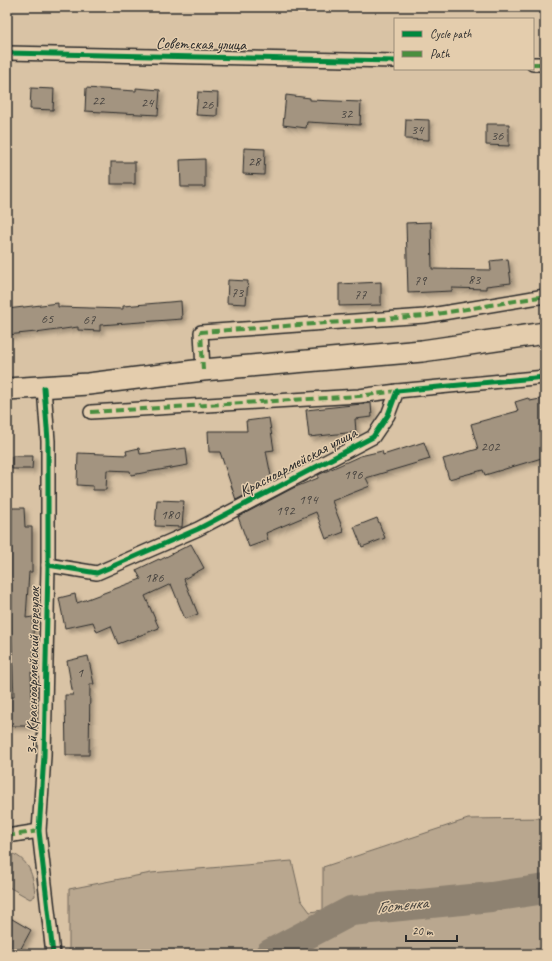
<svg xmlns="http://www.w3.org/2000/svg" width="552" height="961" viewBox="0 0 552 961" font-family="Caveat,sans-serif">
  <style>
    .green { fill: #b9a78f; stroke: #72695d }
    .lines { fill: none; stroke-linecap: round; stroke-linejoin: round }
    .river { stroke: #8e8271; stroke-width: 30 }
    .building { fill: #a39480; stroke: #2b2b2b; filter: url(#shadow) }
    .street-casing { stroke: #2b2b2b; stroke-width: 16 }
    .primary-casing { stroke: #2b2b2b; stroke-width: 24 }
    .street { stroke: #e4cdad; stroke-width: 13 }
    .primary { stroke: #e4cdad; stroke-width: 21 }
    .rail { stroke: #2b2b2b; stroke-width: 3 }
    .quiet { stroke: #4a8e3f; stroke-width: 4; stroke-dasharray: 8 4; stroke-linecap: butt }
    .cycleway-casing { stroke: #e4cdad; stroke-width: 8 }
    .cycleway { stroke: #00873e; stroke-width: 5 }
    .labels { text-anchor: middle; dominant-baseline: central; stroke-width: 3; stroke-linejoin: round; paint-order: stroke }
    .number-label { font-size: 14px; fill: #494540 }
    .street-label { font-size: 16px; fill: #2b2b2b; stroke: #e4cdad }
    .water-label { font-size: 17px; font-style: italic; fill: #44413c; stroke: #e4cdad }
  </style>
  <defs>
    <filter id="shadow"><feDropShadow dx="3.5" dy="3.5" stdDeviation="2" flood-color="#0004"/></filter>
  </defs>
  <rect width="100%" height="100%" fill="#d9c3a5"/>
  <filter id="ink" filterUnits="userSpaceOnUse"><feTurbulence type="fractalNoise" baseFrequency=".025" numOctaves="2"/><feDisplacementMap in="SourceGraphic" scale="8" xChannelSelector="R" yChannelSelector="G"/><feConvolveMatrix kernelMatrix="1 2 1 2 8 2 1 2 1" color-interpolation-filters="sRGB"/></filter>
  <g filter="url(#ink)">
    <g class="green">
      <polygon points="545,818 545,954 69,954 69,889 151,873 292,861 301,900 310,912 323,910 323,867 468,819"/>
      <path d="M7 852C29 857 34 876 35 896L30 899 7 886Z"/>
    </g>
    <g class="lines">
      <polyline class="river" points="270,954 351,911 491,897 545,889"/>
    </g>
    <g class="building">
      <polygon points="31,88 54,89 53,110 30,109"/>
      <polygon points="86,88 136,91 136,88 160,90 158,115 85,111"/>
      <polygon points="198,92 218,93 217,116 196,115"/>
      <polygon points="286,95 310,98 310,100 361,102 360,125 307,122 306,128 283,125"/>
      <polygon points="406,119 429,120 429,140 405,139"/>
      <polygon points="486,124 509,124 509,146 486,145"/>
      <polygon points="244,148 265,149 264,175 243,174"/>
      <polygon points="205,159 205,187 181,187 180,160"/>
      <rect x="111" y="162" width="24" height="22"/>
      <polygon points="431,222 432,269 491,270 490,261 508,259 511,283 486,286 486,289 452,288 452,291 408,293 406,223"/>
      <polygon points="228,280 248,281 246,304 227,303"/>
      <polygon points="381,282 381,305 339,306 339,284"/>
      <polygon points="181,301 182,319 100,325 100,331 78,330 78,327 36,333 36,332 7,335 7,309 58,303 58,307 123,309 123,306"/>
      <polygon points="528,398 530,401 545,398 545,457 485,475 483,470 449,479 443,459 478,449 471,424 518,411 515,402"/>
      <polygon points="371,403 372,417 355,419 356,432 309,437 306,410"/>
      <polygon points="269,418 274,450 266,451 272,481 236,500 220,452 209,452 208,431 247,431 246,421"/>
      <polygon points="424,442 430,459 366,478 370,486 332,501 344,532 326,539 316,512 266,533 268,540 249,547 238,517 293,488 318,478 318,475 360,456 382,451 383,455"/>
      <polygon points="139,448 140,454 186,448 188,465 131,475 130,471 107,470 106,490 93,490 93,486 77,485 78,453 127,455 126,451"/>
      <polygon points="12,456 33,456 32,469 12,469"/>
      <polygon points="157,500 184,501 182,527 155,526"/>
      <polygon points="8,508 24,508 25,527 32,527 32,572 29,572 26,618 33,617 34,672 31,672 33,726 8,726 8,697 14,697 10,604 7,603"/>
      <polygon points="377,518 385,538 362,547 354,527"/>
      <polygon points="191,544 204,568 184,579 198,614 185,619 171,584 145,596 159,628 118,644 111,626 97,632 93,622 65,628 59,598 75,594 77,603 141,579 136,570 159,559 160,560"/>
      <polygon points="88,656 94,684 90,684 89,755 66,755 65,695 73,695 67,661"/>
      <polygon points="7,916 31,930 18,954 7,948"/>
    </g>
    <g class="lines">
      <defs>
        <g id="street">
          <polyline points="7,53 395,61"/>
          <polyline points="533,64 545,64"/>
          <polyline points="203,370 201,332 425,316 545,296"/>
          <polyline points="44,388 48,441 48,565 44,756 39,831 53,954"/>
          <polyline points="91,412 359,396 397,391"/>
          <polyline points="48,565 97,573 198,529 373,437 388,415 397,391 545,377"/>
          <polyline points="7,836 39,831"/>
        </g>
        <polyline id="primary" points="7,389 88,384 203,370 422,351 545,333"/>
      </defs>
      <use href="#street" class="street-casing"/>
      <use href="#primary" class="primary-casing"/>
      <use href="#street" class="street"/>
      <use href="#primary" class="primary"/>
      <polyline class="rail" points="493,7 545,10"/>
      <g class="quiet">
        <polyline points="533,64 545,64"/>
        <polyline points="203,370 201,332 425,316 545,296"/>
        <polyline points="91,412 359,396 397,391"/>
        <polyline points="7,836 39,831"/>
      </g>
      <defs>
        <g id="cycleway">
          <polyline points="7,53 395,61"/>
          <polyline points="44,388 48,441 48,565 44,756 39,831 53,954"/>
          <polyline points="48,565 97,573 198,529 373,437 388,415 397,391 545,377"/>
        </g>
      </defs>
      <use href="#cycleway" class="cycleway-casing"/>
      <use href="#cycleway" class="cycleway"/>
    </g>
  </g>
  <g class="labels">
    <g class="number-label">
      <text x="98" y="100">22</text>
      <text x="147" y="102">24</text>
      <text x="207" y="104">26</text>
      <text x="346" y="113">32</text>
      <text x="417" y="129">34</text>
      <text x="497" y="135">36</text>
      <text x="254" y="161">28</text>
      <text x="474" y="279">83</text>
      <text x="420" y="280">79</text>
      <text x="237" y="292">73</text>
      <text x="360" y="294">77</text>
      <text x="47" y="318">65</text>
      <text x="89" y="319">67</text>
      <text x="490" y="446">202</text>
      <text x="353" y="474">196</text>
      <text x="308" y="499">194</text>
      <text x="285" y="510">192</text>
      <text x="170" y="514">180</text>
      <text x="154" y="577">186</text>
      <text x="80" y="672">1</text>
    </g>
    <g class="street-label">
      <text transform="translate(201 44) rotate(1)">Советская улица</text>
      <text transform="translate(298 462) rotate(-28)">Красноармейская улица</text>
      <text transform="translate(33 671) rotate(-89)">3-й Красноармейский переулок</text>
    </g>
    <g class="water-label">
      <text transform="translate(402 905) rotate(-6)">Гостенка</text>
    </g>
  </g>
  <rect width="552" height="961" fill="none" stroke="#e4cdad" stroke-width="24"/>
  <rect x="12" y="12" width="528" height="937" fill="none" stroke="#2b2b2b" stroke-width="1.5" filter="url(#ink)"/>
  <rect x="394" y="18" width="140" height="52" fill="#e4cdad" stroke="#9a8c79"/>
  <rect x="402" y="31" width="20" height="6" fill="#00873e" stroke="#9a8c79"/>
  <text x="430" y="38" font-size="12" fill="#2b2b2b">Cycle path</text>
  <rect x="402" y="51" width="20" height="6" fill="#4a8e3f" stroke="#9a8c79"/>
  <text x="430" y="58" font-size="12" fill="#2b2b2b">Path</text>
  <path d="M406 935v6h51v-6" fill="none" stroke="#2b2b2b" stroke-width="2"/>
  <text x="412" y="935" font-size="12" fill="#2b2b2b" stroke="#e4cdad" stroke-width="3" paint-order="stroke">20 m</text>
</svg>
